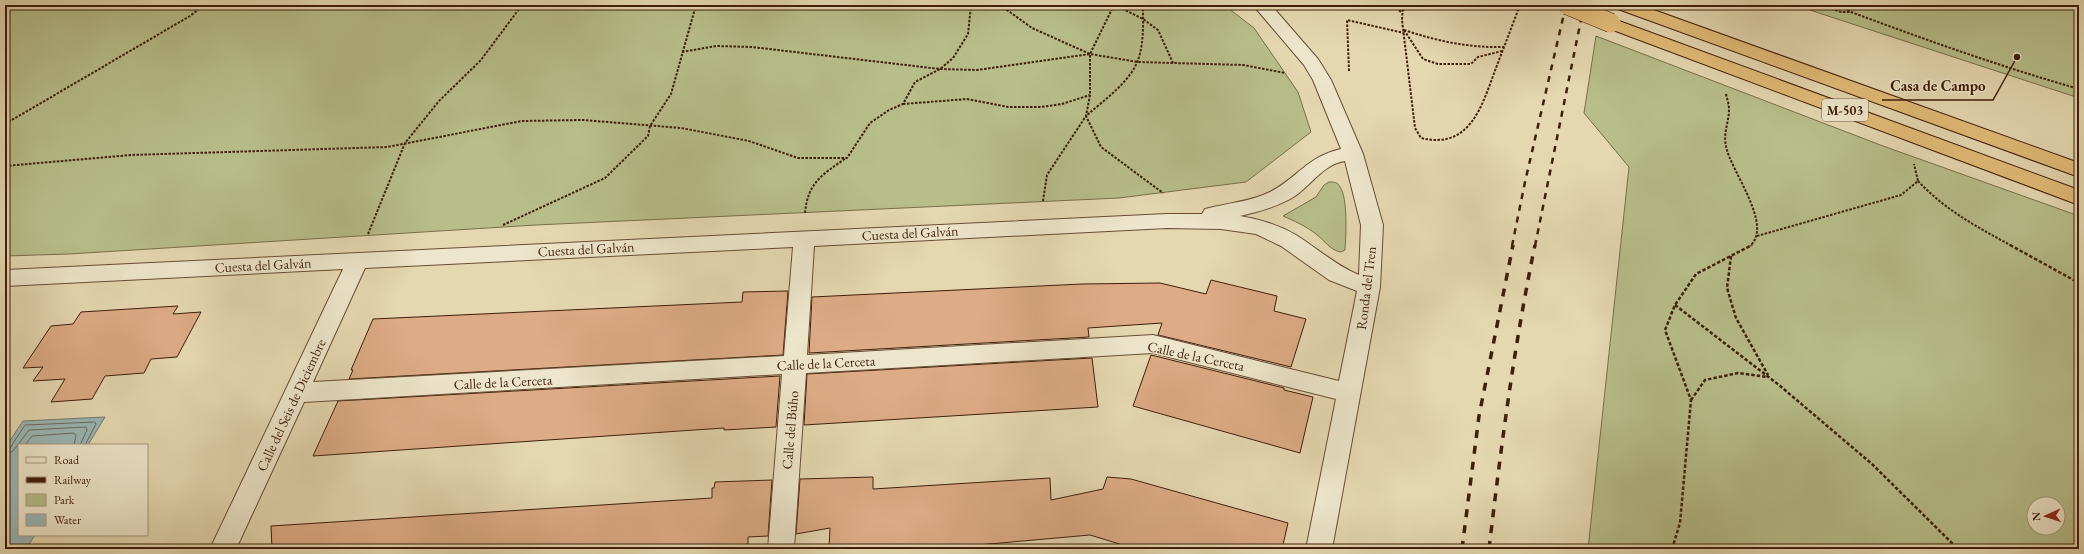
<svg xmlns="http://www.w3.org/2000/svg" width="2084" height="554" viewBox="0 0 2084 554" font-family="'EB Garamond',serif">
  <style>
    .green { fill: #b7be8a; stroke: #7b6e4a; fill-rule: evenodd }
    .water { fill: #9ab7b6; stroke: #767a72 }
    .lines { fill: none; stroke-linecap: round; stroke-linejoin: round }
    .shore { stroke: #6c6a60; stroke-width: 1 }
    .building { fill: #ddab85; stroke: #3f1e0b }
    .street-casing { stroke: #684c34; stroke-width: 2 }
    .highway-casing { stroke: #3f1e0b; stroke-width: 2 }
    .path-far1 { stroke: #3f1e0b; stroke-width: 2; stroke-dasharray: 2.5 1.5; stroke-linecap: butt }
    .path { stroke: #3f1e0b; stroke-width: 2.5; stroke-dasharray: 3.5 2; stroke-linecap: butt }
    .street { fill: #eee6cc; fill-rule: evenodd }
    .highway { fill: #e2bc78; fill-rule: evenodd }
    .rail-far1 { stroke: #3f1e0b; stroke-width: 2.5; stroke-dasharray: 6 6; stroke-linecap: butt }
    .rail { stroke: #3f1e0b; stroke-width: 3.5; stroke-dasharray: 8 8; stroke-linecap: butt }
    .highway-bridge-casing { stroke: #3f1e0b; stroke-width: 20; stroke-linecap: butt }
    .path-bridge { stroke: #3f1e0b; stroke-width: 2; stroke-dasharray: 2.5 1.5; stroke-linecap: butt }
    .highway-bridge { stroke: #e2bc78; stroke-width: 19 }
    .labels { text-anchor: middle; dominant-baseline: central; stroke-width: 3; stroke-linejoin: round; paint-order: stroke }
    .shield { fill: #eee6cc; stroke: #745a45; stroke-width: 1 }
    .shield-label { font-size: 13px; font-weight: bold; fill: #3f1e0b }
    .street-label { font-size: 14px; fill: #3f1e0b; stroke: #eee6cc }
    .leader { fill: none; stroke: #3f1e0b; stroke-width: 1.5 }
    .callout-dot { fill: #3f1e0b; stroke: #eee6cc; stroke-width: 1.5 }
    .callout-label { font-size: 15px; text-anchor: middle; font-weight: bold; fill: #3f1e0b; stroke: #eee6cc; stroke-width: 3; stroke-linejoin: round; paint-order: stroke }
  </style>
  <rect width="100%" height="100%" fill="#e5d8b1"/>
  <filter id="stains"><feTurbulence type="fractalNoise" baseFrequency=".005" numOctaves="4"/><feColorMatrix values="0 0 0 0 .2 0 0 0 0 .09 0 0 0 0 .02 0 0 0 .5 -.17"/></filter>
  <radialGradient id="worn" r=".72"><stop offset=".6" stop-color="#630" stop-opacity="0"/><stop offset="1" stop-color="#630" stop-opacity=".3"/></radialGradient>
  <g class="green">
    <polygon points="5,5 1224,5 1254,28 1298,92 1311,132 1246,182 1119,198 536,225 69,254 5,256"/>
    <polygon points="1795,5 2079,5 2079,98 1831,17"/>
    <path d="M1596 36 1883 146 2079 216V549H1588L1629 167 1584 113ZM2034 504H2058V528H2034Z"/>
    <path d="M1329 182C1334 182 1338 182 1340 187 1348 198 1346 236 1345 250L1341 252C1331 251 1324 240 1316 234 1306 226 1294 221 1283 216L1316 197 1324 185Z"/>
  </g>
  <polygon class="water" points="105,417 88,445 19,445 19,535 35,535 26,549 5,549 5,448 23,421"/>
  <g class="lines">
    <g class="shore">
      <polyline points="25,445 32,436 74,433 76,436 74,445"/>
      <polyline points="5,450 10,448 25,425 95,422 96,424 85,445"/>
      <polyline points="5,455 13,451 29,430 86,427 87,430 80,445"/>
    </g>
  </g>
  <g class="building">
    <polygon points="1211,280 1277,296 1274,311 1306,319 1291,367 1158,335 1162,323 1088,328 1089,337 809,353 812,297 1082,284 1160,283 1206,294"/>
    <polygon points="788,291 783,355 349,379 353,370 351,370 373,319 742,302 743,292"/>
    <polygon points="178,306 173,314 201,312 177,357 151,359 144,373 105,376 92,399 51,402 65,379 33,381 43,367 23,368 51,326 73,324 81,312"/>
    <polygon points="1151,355 1284,388 1284,390 1313,397 1300,453 1133,406"/>
    <polygon points="1092,358 1098,407 804,425 807,374"/>
    <polygon points="780,376 776,427 724,430 724,428 313,456 338,401"/>
    <polygon points="873,477 873,489 1050,478 1051,500 1103,489 1107,477 1131,479 1288,523 1282,549 1136,549 1090,535 933,549 829,549 830,528 796,534 800,479"/>
    <polygon points="772,480 768,536 748,537 748,549 272,549 271,526 712,498 712,488 714,488 715,482"/>
  </g>
  <g class="lines">
    <defs>
      <path id="street" d="M1253 5H1271L1318 59 1331 80 1363 154 1383 225 1380 287 1332 549H1306L1336 399 1153 353 806 373 794 549H768L782 374 304 402 236 549H210L343 269 5 286V270L1167 214H1202L1205 209C1227 203 1250 202 1270 192 1299 177 1306 157 1341 149L1313 80 1304 65ZM1345 161 1361 225 1359 275C1335 265 1317 248 1296 235 1279 225 1259 219 1240 216 1258 212 1276 207 1292 198 1310 187 1323 164 1345 161ZM1167 228 1221 229 1256 234 1281 246 1329 280 1357 291 1339 381 1153 335 807 355 814 246ZM793 247 784 356 313 382 365 268Z"/>
      <g id="highway">
        <polygon points="1615,5 1640,5 2079,163 2079,177 1618,9"/>
        <polygon points="1611,18 2079,190 2079,205 1605,27 1602,23 1605,19"/>
      </g>
    </defs>
    <use href="#street" class="street-casing"/>
    <use href="#highway" class="highway-casing"/>
    <g class="path-far1">
      <polyline points="1000,5 1032,28 1090,54 1138,62 1243,65 1285,73"/>
      <polyline points="1115,5 1143,19 1158,30 1173,63"/>
      <path d="M1143 5C1143 22 1144 41 1139 57 1132 81 1104 100 1086 116L1101 147 1163 193"/>
      <polyline points="1393,5 1401,12"/>
      <path d="M1403 5 1402 20 1415 128 1421 138C1471 150 1482 105 1496 68 1504 47 1512 26 1520 5"/>
      <polyline points="1820,5 1841,12 1850,12"/>
      <path d="M1841 5 1851 12C1926 40 2002 67 2079 89"/>
      <polyline points="1402,11 1411,5"/>
      <polyline points="1404,30 1423,59 1438,64 1471,64 1478,57 1502,51"/>
      <path d="M1404 30C1437 41 1469 48 1504 47"/>
      <polyline points="682,52 716,46 752,47 940,69 977,70 1090,54"/>
      <polyline points="1349,71 1347,20 1404,33"/>
      <path d="M1726 94C1727 99 1729 104 1729 109 1729 122 1723 133 1726 146 1730 170 1774 225 1750 246"/>
      <polyline points="903,104 967,99 1008,107 1041,107 1062,104 1090,95"/>
      <polyline points="5,124 190,16 204,5"/>
      <polyline points="5,166 131,155 387,147 522,121 583,120 681,128 749,141 798,158 847,158 870,123 889,110 903,104 915,82 940,69 953,58 968,34 971,5"/>
      <path d="M1918 181C1945 210 1977 227 2012 246"/>
      <polyline points="1043,201 1047,175 1086,116 1090,95 1090,54 1114,5"/>
      <path d="M805 213C808 182 822 175 846 158"/>
      <polyline points="503,225 605,178 648,136 650,126 671,94 696,5"/>
      <polyline points="368,234 405,143 439,101 481,60 522,5"/>
      <polyline points="1757,236 1901,195 1918,181 1914,164"/>
    </g>
    <g class="path">
      <polyline points="2010,245 2079,283"/>
      <polyline points="1731,256 1727,288 1736,318 1768,375"/>
      <polyline points="1675,305 1779,385 1872,464 1958,549"/>
      <polyline points="1691,400 1705,380 1738,373 1768,377"/>
      <polyline points="1672,549 1680,523 1691,400 1665,330 1675,305 1696,274 1752,245"/>
    </g>
    <use href="#street" class="street"/>
    <use href="#highway" class="highway"/>
    <g class="rail-far1">
      <polyline points="1512,246 1525,182 1566,5"/>
      <polyline points="1535,246 1584,5"/>
    </g>
    <g class="rail">
      <polyline points="1462,549 1479,416 1513,245"/>
      <path d="M1489 549C1501 447 1514 346 1535 245"/>
    </g>
    <defs>
      <polyline id="highway-bridge" points="1567,5 1611,23"/>
    </defs>
    <use href="#highway-bridge" class="highway-bridge-casing"/>
    <polyline class="path-bridge" points="1532,5 1539,8"/>
    <use href="#highway-bridge" class="highway-bridge"/>
  </g>
  <g class="labels">
    <rect class="shield" x="1822" y="99" width="46" height="22" rx="3"/>
    <g class="shield-label">
      <text x="1845" y="110">M-503</text>
    </g>
    <g class="street-label">
      <text transform="translate(910 233) rotate(-3)">Cuesta del Galván</text>
      <text transform="translate(586 249) rotate(-3)">Cuesta del Galván</text>
      <text transform="translate(263 265) rotate(-3)">Cuesta del Galván</text>
      <text transform="translate(1366 288) rotate(-83)">Ronda del Tren</text>
      <text transform="translate(1196 356) rotate(12)">Calle de la Cerceta</text>
      <text transform="translate(826 363) rotate(-3)">Calle de la Cerceta</text>
      <text transform="translate(503 382) rotate(-3)">Calle de la Cerceta</text>
      <text transform="translate(291 405) rotate(-65)">Calle del Seis de Diciembre</text>
      <text transform="translate(790 430) rotate(-85)">Calle del Búho</text>
    </g>
  </g>
  <path class="leader" d="M2017 57L1993 100H1882"/>
  <circle class="callout-dot" cx="2017" cy="57" r="4"/>
  <g class="callout-label">
    <text x="1938" y="91">Casa de Campo</text>
  </g>
  <rect width="2084" height="554" fill="none" stroke="#e5d8b1" stroke-width="20"/>
  <rect x="6" y="6" width="2072" height="542" fill="none" stroke="#3f1e0b" stroke-width="2"/>
  <rect x="10" y="10" width="2064" height="534" fill="none" stroke="#3f1e0b"/>
  <rect x="18" y="444" width="130" height="92" fill="#eee6cc" stroke="#a8967f"/>
  <rect x="26" y="457" width="20" height="6" fill="#eee6cc" stroke="#a8967f"/>
  <text x="54" y="464" font-size="12" fill="#3f1e0b">Road</text>
  <rect x="26" y="477" width="20" height="6" fill="#3f1e0b" stroke="#a8967f"/>
  <text x="54" y="484" font-size="12" fill="#3f1e0b">Railway</text>
  <rect x="26" y="494" width="20" height="12" fill="#b7be8a" stroke="#a8967f"/>
  <text x="54" y="504" font-size="12" fill="#3f1e0b">Park</text>
  <rect x="26" y="514" width="20" height="12" fill="#9ab7b6" stroke="#a8967f"/>
  <text x="54" y="524" font-size="12" fill="#3f1e0b">Water</text>
  <g transform="translate(2046 516) rotate(267)"><circle r="19" fill="#eee6cc" stroke="#a8967f"/>
  <path d="M0-3L7 15L0 10L-7 15Z" fill="#8f2418"/>
  <text y="-6" font-size="11" font-weight="bold" text-anchor="middle" fill="#3f1e0b">N</text>
  </g>
  <rect width="100%" height="100%" filter="url(#stains)"/>
  <rect width="100%" height="100%" fill="url(#worn)"/>
</svg>
